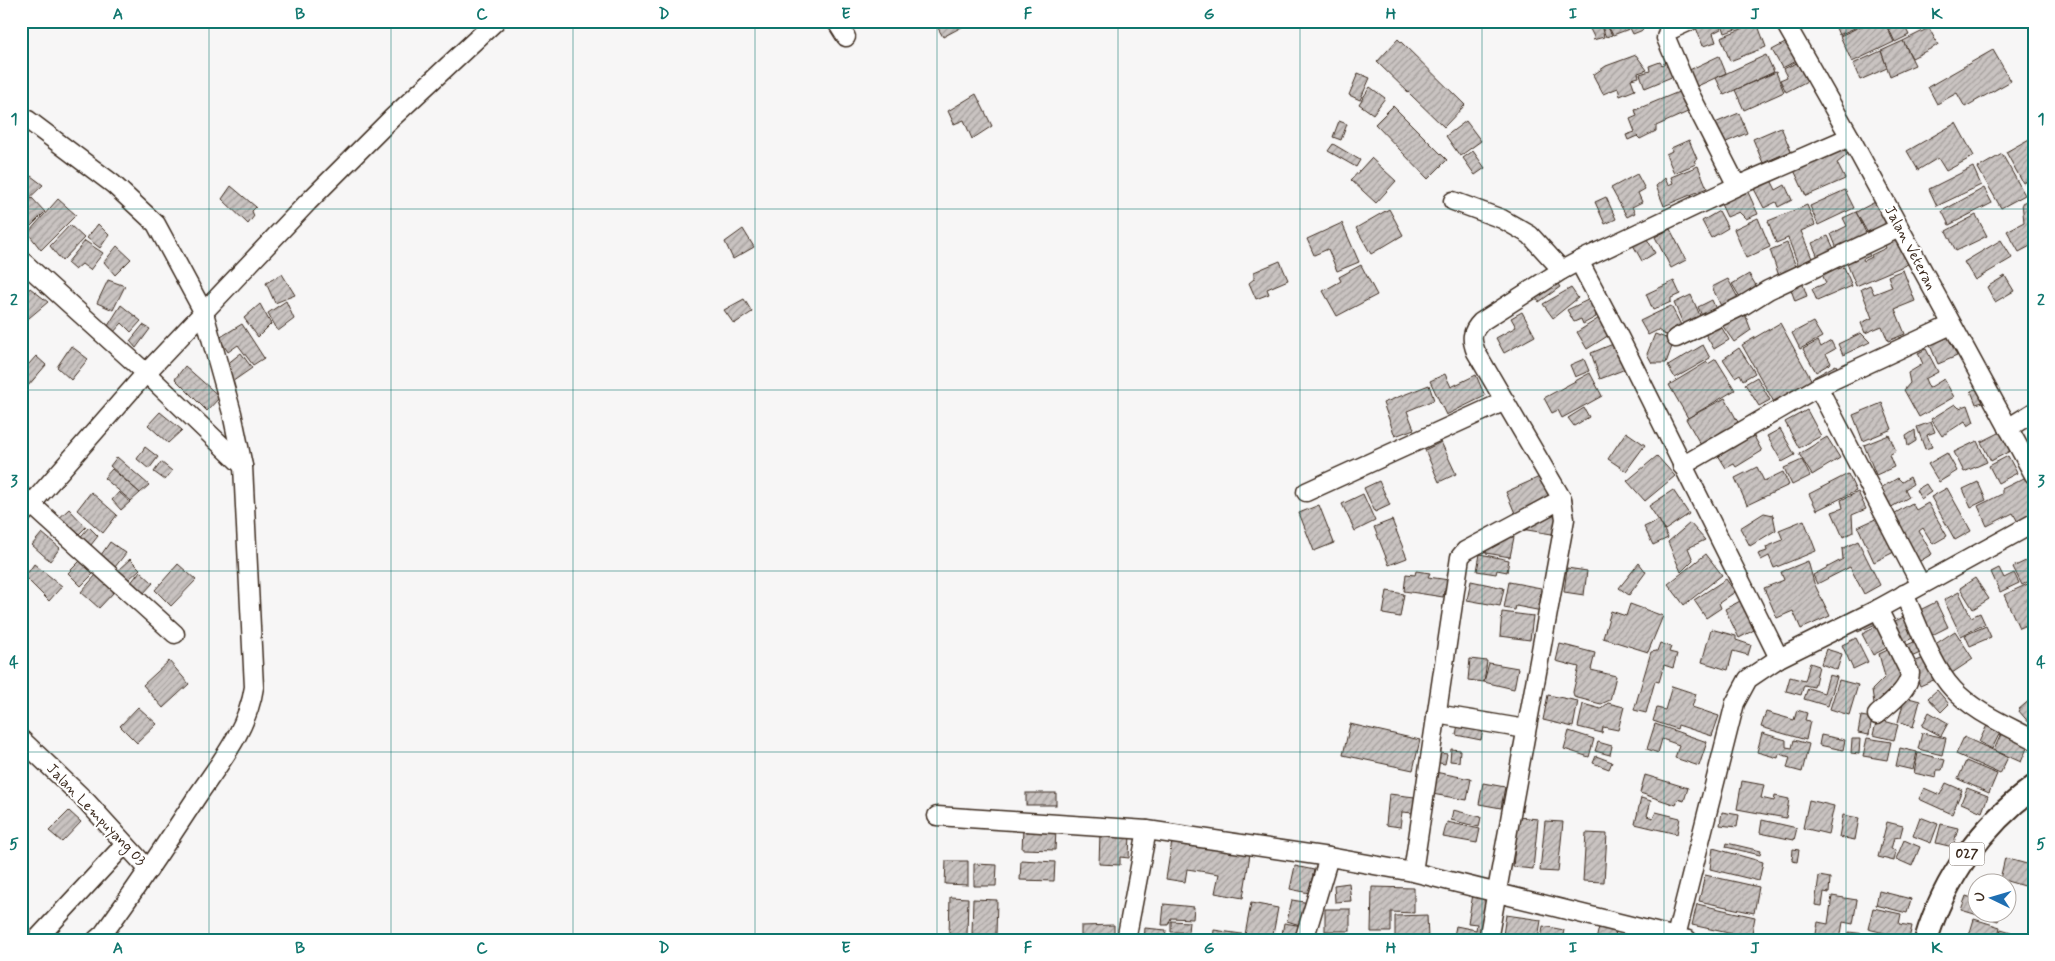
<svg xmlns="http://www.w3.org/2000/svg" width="2055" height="961" viewBox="0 0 2055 961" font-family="Mynerve,sans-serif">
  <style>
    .building { fill: url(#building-hatch); stroke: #3b2a1e }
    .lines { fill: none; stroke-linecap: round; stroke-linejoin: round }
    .minor-casing { stroke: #3b2a1e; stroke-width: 21 }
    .major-casing { stroke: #3b2a1e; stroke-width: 26 }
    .minor { stroke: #fff; stroke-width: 18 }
    .major { stroke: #fff; stroke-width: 22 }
    .grid { fill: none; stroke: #0f766e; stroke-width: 1; stroke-opacity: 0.55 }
    .labels { text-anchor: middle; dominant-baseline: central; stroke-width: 4; stroke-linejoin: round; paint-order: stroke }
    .shield { fill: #fff; stroke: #766a62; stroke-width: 1 }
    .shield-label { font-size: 14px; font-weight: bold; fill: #3b2a1e }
    .street-label { font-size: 15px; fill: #3b2a1e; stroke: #fff }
    .neatline { fill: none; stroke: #0f766e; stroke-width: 2 }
    .grid-label { font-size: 16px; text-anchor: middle; font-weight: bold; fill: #0f766e }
  </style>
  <defs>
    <pattern id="building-hatch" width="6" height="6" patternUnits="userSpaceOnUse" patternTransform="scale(1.25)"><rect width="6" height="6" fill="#c9c3c1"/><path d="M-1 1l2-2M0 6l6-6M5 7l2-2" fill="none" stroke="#a49f9c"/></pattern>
  </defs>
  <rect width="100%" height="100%" fill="#f7f6f6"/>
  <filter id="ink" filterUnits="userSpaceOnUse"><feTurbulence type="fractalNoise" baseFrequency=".02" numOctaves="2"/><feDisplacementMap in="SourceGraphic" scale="10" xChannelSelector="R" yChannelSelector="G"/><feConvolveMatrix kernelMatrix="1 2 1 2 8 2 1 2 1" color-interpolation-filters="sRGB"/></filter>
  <g filter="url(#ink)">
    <g class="building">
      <polygon points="934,21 973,21 943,37"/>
      <polygon points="1586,21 1600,21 1604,37 1593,40 1594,37"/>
      <polygon points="1605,21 1627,21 1629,29 1613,35"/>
      <polygon points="1633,21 1639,21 1643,30 1633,34 1628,24"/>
      <polygon points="1705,21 1719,21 1721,29 1713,33 1716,42 1703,46 1695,25"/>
      <polygon points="1721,21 1755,21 1755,22 1725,33"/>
      <polygon points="1833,21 1857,21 1859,26 1839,35"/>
      <polygon points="1872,21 1884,21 1894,42 1852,62 1840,36"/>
      <polygon points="1885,21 1902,21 1909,35 1895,42"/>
      <polygon points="1757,23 1766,47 1730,61 1721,37"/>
      <polygon points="1606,24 1612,35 1606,37 1603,30 1603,26"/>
      <polygon points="1929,28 1938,45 1912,58 1903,41"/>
      <polygon points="1398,39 1465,105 1444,127 1377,62"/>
      <polygon points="1903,41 1915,65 1890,76 1881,51"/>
      <polygon points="1787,42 1797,61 1782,68 1772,50"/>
      <polygon points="1993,50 2011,81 1965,107 1957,93 1937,104 1928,87"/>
      <polygon points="1881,51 1887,68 1860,80 1853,64"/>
      <polygon points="1636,55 1647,70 1638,73 1639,77 1631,79 1635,90 1620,96 1618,88 1603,94 1593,75 1606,66"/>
      <polygon points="1766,55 1774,72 1724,95 1716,78"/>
      <polygon points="1719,56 1726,73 1691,89 1683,73"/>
      <polygon points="1660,62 1662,65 1666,62 1674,76 1645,88 1640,74 1650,71 1649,66"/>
      <polygon points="1799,62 1809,80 1786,92 1780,80 1787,77 1783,69"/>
      <polygon points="1776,72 1784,92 1744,110 1735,90"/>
      <polygon points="1358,73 1370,78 1360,100 1349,95"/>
      <polygon points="1370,87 1385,98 1373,114 1359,104"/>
      <polygon points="1681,91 1690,111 1656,126 1656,131 1640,139 1637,136 1628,140 1626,135 1635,132 1630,119 1637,116 1635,110"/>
      <polygon points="976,94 992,126 972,139 964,120 954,124 948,111"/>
      <polygon points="1393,106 1447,160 1428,179 1375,124"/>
      <polygon points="1739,113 1747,133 1724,143 1715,123"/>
      <polygon points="1339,121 1347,124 1341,140 1333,137"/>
      <polygon points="1466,121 1481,141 1460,156 1446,136"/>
      <polygon points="1956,123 1974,156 1946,171 1938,158 1918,170 1907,151"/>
      <polygon points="1781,127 1791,151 1763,163 1753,139"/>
      <polygon points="2031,138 2034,143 2034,177 2023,183 2006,152"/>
      <polygon points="1689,140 1697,159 1694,161 1696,164 1674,173 1666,154 1672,151 1671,148"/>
      <polygon points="1333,144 1360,160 1356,167 1328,151"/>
      <polygon points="1843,146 1847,155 1837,163 1845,179 1806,196 1793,168"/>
      <polygon points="1473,151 1485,168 1475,175 1463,158"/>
      <polygon points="2002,154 2025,195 2001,208 1978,168"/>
      <polygon points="1371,158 1396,181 1376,203 1351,180"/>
      <polygon points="1698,166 1707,188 1664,206 1656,186 1665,178 1668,185 1673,183 1671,177"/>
      <polygon points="1973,167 1981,185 1937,206 1929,189"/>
      <polygon points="1637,174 1645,189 1638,193 1642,202 1632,207 1635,213 1627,217 1611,188"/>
      <polygon points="31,176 43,185 21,206 21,184"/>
      <polygon points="1770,178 1776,190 1785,185 1792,200 1778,207 1776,202 1764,208 1753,187"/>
      <polygon points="231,186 256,207 252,211 254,216 248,224 222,199"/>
      <polygon points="1984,188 1992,203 1949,225 1942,211"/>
      <polygon points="1747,190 1758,214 1746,219 1739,212 1727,217 1720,202"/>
      <polygon points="1845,190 1854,208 1818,225 1810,206"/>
      <polygon points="1606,197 1616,219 1605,224 1595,202"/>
      <polygon points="2034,197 2034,244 2019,252 2007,231 2024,222 2022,203"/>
      <polygon points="32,198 45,212 26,231 21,226 21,210"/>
      <polygon points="58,199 76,215 41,250 28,233"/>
      <polygon points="1875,202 1888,228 1870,237 1856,212"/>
      <polygon points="1807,205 1815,225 1801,231 1813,261 1799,267 1788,238 1776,243 1768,221"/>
      <polygon points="1389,209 1403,235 1371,254 1356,228"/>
      <polygon points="1719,211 1728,228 1711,238 1702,221"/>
      <polygon points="1856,212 1868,237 1838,251 1831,234 1847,226 1843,218"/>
      <polygon points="1976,215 1987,236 1956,251 1946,231"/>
      <polygon points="1758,218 1770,247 1746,258 1734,229"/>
      <polygon points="1342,223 1359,262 1337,271 1328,249 1314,255 1307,239"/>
      <polygon points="98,224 109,235 100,248 87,238"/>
      <polygon points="70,225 84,238 62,261 50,246"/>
      <polygon points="743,229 754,247 733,259 725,242"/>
      <polygon points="1670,229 1686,260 1671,268 1655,237"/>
      <polygon points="1895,233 1908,264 1856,286 1846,261 1866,248 1870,256 1863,259 1864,261 1872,257 1871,255 1886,248 1882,239"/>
      <polygon points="1828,236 1836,253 1819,260 1812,243"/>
      <polygon points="1647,239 1655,253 1642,261 1633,245"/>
      <polygon points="2001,240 2012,258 1975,280 1964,262"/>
      <polygon points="85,241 103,253 90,270 82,264 75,270 67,263"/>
      <polygon points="1787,243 1798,272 1780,279 1770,250"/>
      <polygon points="117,246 131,259 115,275 104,262"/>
      <polygon points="1280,261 1288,280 1267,289 1269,294 1256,299 1249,283 1254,279 1254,272"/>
      <polygon points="1835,264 1838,269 1844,267 1852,286 1817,301 1812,289 1826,283 1820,270"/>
      <polygon points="1361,265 1377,295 1337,316 1323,291 1341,281 1339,277"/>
      <polygon points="1903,270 1915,301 1895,309 1905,334 1888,341 1882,326 1865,333 1861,323 1872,318 1861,289 1870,285 1874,294 1892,287 1888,276"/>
      <polygon points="282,274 295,295 275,303 266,283"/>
      <polygon points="1749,274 1760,292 1743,302 1732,284"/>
      <polygon points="2005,276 2014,291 1995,302 1987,287"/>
      <polygon points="1554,278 1560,287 1539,302 1532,293"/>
      <polygon points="1728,279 1738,298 1721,306 1712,287"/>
      <polygon points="1801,279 1807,296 1795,301 1789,284"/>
      <polygon points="108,280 125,286 113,310 97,303"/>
      <polygon points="1674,281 1680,294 1671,298 1671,302 1653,310 1646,294"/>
      <polygon points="30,288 48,302 23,323 21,321 21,300"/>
      <polygon points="1571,288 1578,298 1553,318 1543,304"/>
      <polygon points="1691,295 1702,320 1685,328 1674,303"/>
      <polygon points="1594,297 1596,317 1583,324 1581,319 1574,322 1567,310"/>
      <polygon points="744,299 752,312 734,324 724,310"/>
      <polygon points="1712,300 1718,314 1704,320 1698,307"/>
      <polygon points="286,301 294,319 278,331 268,313"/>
      <polygon points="260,304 271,324 258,337 244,318"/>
      <polygon points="121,305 141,321 131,332 122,323 112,334 106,329"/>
      <polygon points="1671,306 1682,327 1665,335 1658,330 1648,335 1640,321"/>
      <polygon points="1522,312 1535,336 1504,353 1496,338 1516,327 1511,318"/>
      <polygon points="1745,314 1751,330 1734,342 1722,325"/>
      <polygon points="1604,315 1614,332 1587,349 1577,332"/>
      <polygon points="1813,322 1822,337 1800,349 1792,333"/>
      <polygon points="1719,323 1729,340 1714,349 1704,332"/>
      <polygon points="1780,323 1813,383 1775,404 1742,345"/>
      <polygon points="242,324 264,358 253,365 238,345 228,352 219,338"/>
      <polygon points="143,325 150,329 136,348 130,341"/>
      <polygon points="1861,333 1870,342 1843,355 1838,344"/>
      <polygon points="1655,334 1674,341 1666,363 1652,363 1647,354"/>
      <polygon points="1949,337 1957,356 1938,364 1930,345"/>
      <polygon points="1818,341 1821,347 1831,341 1835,349 1826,354 1831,363 1816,372 1803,349"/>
      <polygon points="1618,342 1628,368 1600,379 1591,353"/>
      <polygon points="1703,345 1710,358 1675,378 1668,366"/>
      <polygon points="71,346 88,359 71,380 57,367"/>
      <polygon points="1739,348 1755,373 1743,380 1740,374 1735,377 1723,359"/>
      <polygon points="1926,349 1938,372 1925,379 1929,388 1944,379 1954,397 1919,417 1904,390 1910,383 1908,373 1923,364 1918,353"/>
      <polygon points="241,353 252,368 229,384 222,368"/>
      <polygon points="36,356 46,365 21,394 21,373"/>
      <polygon points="1584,359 1589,371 1575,377 1570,365"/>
      <polygon points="1716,359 1735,390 1688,418 1669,385 1707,362 1708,364"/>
      <polygon points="1836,365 1840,373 1818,384 1814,377"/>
      <polygon points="185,366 220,397 207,411 175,379"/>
      <polygon points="1590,373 1602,396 1562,418 1558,410 1552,413 1544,398"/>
      <polygon points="1445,374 1451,387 1476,375 1485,396 1446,415 1430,381"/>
      <polygon points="1757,377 1770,400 1759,406 1745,384"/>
      <polygon points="1429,385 1434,400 1407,411 1414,429 1395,436 1383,403"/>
      <polygon points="1981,387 1986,401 1976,404 1971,391"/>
      <polygon points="1725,398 1740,426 1702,447 1686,419"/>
      <polygon points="1882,403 1892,429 1863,441 1853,415"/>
      <polygon points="1955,404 1959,408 1968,405 1974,422 1968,426 1965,421 1942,436 1931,419"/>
      <polygon points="1584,408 1589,417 1574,426 1568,418"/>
      <polygon points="1807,410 1821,436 1799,448 1785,422"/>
      <polygon points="160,412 182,430 168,443 148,425"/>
      <polygon points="1931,422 1935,432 1927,435 1932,447 1925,449 1917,427"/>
      <polygon points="1750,429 1762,451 1736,467 1734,464 1726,468 1718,455"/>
      <polygon points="1780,429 1795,455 1782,462 1767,436"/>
      <polygon points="1915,430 1916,441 1908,446 1906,436"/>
      <polygon points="1626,432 1645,445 1626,471 1608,459"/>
      <polygon points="2001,432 2010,451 1991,461 1981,442"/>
      <polygon points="1889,435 1896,451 1889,455 1894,467 1876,475 1864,445"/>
      <polygon points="1827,437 1840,458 1812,475 1799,454"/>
      <polygon points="1977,441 1987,462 1964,472 1954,452"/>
      <polygon points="1441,442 1456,474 1439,482 1425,450"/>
      <polygon points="145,447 158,457 149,469 137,459"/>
      <polygon points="1947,453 1957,471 1939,482 1928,464"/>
      <polygon points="1657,456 1675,476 1645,501 1627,481"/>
      <polygon points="2008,456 2017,473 1998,483 1989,466"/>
      <polygon points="117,457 149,485 140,493 110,466"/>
      <polygon points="1802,460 1810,476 1792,485 1784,468"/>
      <polygon points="161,462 172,471 165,480 154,472"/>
      <polygon points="1757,467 1764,481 1783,472 1789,485 1747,505 1735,478"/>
      <polygon points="112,469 140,493 131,501 104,478"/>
      <polygon points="1848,474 1856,491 1817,510 1809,494"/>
      <polygon points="1544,475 1556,500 1517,518 1506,492"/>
      <polygon points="1910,477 1913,484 1905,489 1909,497 1888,509 1877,490 1898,478 1902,482"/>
      <polygon points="2026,477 2034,492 2034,516 2019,524 2013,513 1987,526 1978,506 2002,494 2002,489"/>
      <polygon points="1379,481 1390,505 1375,512 1364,488"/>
      <polygon points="1978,482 1986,500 1971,507 1963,489"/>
      <polygon points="1926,484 1931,492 1921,499 1916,490"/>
      <polygon points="1947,488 1971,531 1955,540 1931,497"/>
      <polygon points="1673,490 1689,514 1665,530 1649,506"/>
      <polygon points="91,492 117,515 103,533 77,510"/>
      <polygon points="119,492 130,502 121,510 112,500"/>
      <polygon points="1858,492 1866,509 1852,515 1853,532 1843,537 1832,512 1843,508 1841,500"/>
      <polygon points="1363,494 1375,521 1355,531 1342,504"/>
      <polygon points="1912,503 1916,510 1928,503 1947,536 1933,544 1923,528 1919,531 1932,554 1915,564 1887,518"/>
      <polygon points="1319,505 1334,543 1314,551 1299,513"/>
      <polygon points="69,509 86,527 74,539 56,521"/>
      <polygon points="1555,512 1558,535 1521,529"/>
      <polygon points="1764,513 1773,515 1776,530 1750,546 1740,528"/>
      <polygon points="1882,516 1898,550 1874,562 1858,527"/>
      <polygon points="1392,520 1407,558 1389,565 1374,527"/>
      <polygon points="1659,520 1668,538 1653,545 1644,527"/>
      <polygon points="1804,520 1816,551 1774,568 1769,556 1761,560 1758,554 1767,551 1766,547 1783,540 1779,530"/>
      <polygon points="1690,523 1705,540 1688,548 1693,560 1681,572 1668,542"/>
      <polygon points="89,527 98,536 87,550 77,541"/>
      <polygon points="42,533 60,548 50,561 32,545"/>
      <polygon points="1505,536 1514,537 1510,557 1486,553 1488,542 1494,538 1504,540"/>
      <polygon points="1858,541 1880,585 1864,594 1850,567 1817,584 1813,575 1843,559 1842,549"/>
      <polygon points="110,542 126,553 115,567 101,555"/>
      <polygon points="1480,554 1509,560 1507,572 1497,570 1496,574 1477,571"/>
      <polygon points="1706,554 1722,575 1684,605 1668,584"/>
      <polygon points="2034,557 2034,578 2022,585 2013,567"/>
      <polygon points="82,559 95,572 81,586 68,573"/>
      <polygon points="130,559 140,569 127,581 118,570"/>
      <polygon points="1808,561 1814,583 1830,616 1801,629 1793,611 1777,618 1764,588 1784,580 1781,572"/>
      <polygon points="1639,563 1646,572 1629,595 1619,588"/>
      <polygon points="34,564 62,586 49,601 25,577"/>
      <polygon points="178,564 196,580 171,606 155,590"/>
      <polygon points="1567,568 1587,571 1584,595 1564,592"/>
      <polygon points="1999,568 2004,578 2014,573 2019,583 2000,592 1991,572"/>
      <polygon points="140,571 153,583 142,595 130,584"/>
      <polygon points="1416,571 1430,573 1428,577 1449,580 1447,592 1444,591 1443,597 1404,591 1406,574 1415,575"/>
      <polygon points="96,575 115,591 99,608 81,592"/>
      <polygon points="1975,578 1989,599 1973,609 1960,588"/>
      <polygon points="1726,579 1735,592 1719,603 1721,608 1706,618 1694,600"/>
      <polygon points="1471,581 1504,588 1500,606 1467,600"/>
      <polygon points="2034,581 2034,622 2019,628 2004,595"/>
      <polygon points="1509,582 1541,588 1540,596 1545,597 1542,611 1516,606 1515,610 1504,608"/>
      <polygon points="1387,591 1404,594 1400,617 1383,614"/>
      <polygon points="1959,592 1971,617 1980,613 1985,624 1961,636 1944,600"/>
      <polygon points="1742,600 1756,629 1739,638 1725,609"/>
      <polygon points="1936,602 1948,627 1928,637 1916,612"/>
      <polygon points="1630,604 1663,616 1648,652 1603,638 1611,611 1626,616"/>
      <polygon points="1502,612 1533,616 1530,640 1500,636"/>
      <polygon points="1874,615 1878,623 1858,632 1854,624"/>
      <polygon points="1908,615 1917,636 1904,642 1895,621"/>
      <polygon points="1880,625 1890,646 1873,655 1862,634"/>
      <polygon points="1986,626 1991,637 1970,646 1965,635"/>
      <polygon points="1711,629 1736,636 1736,640 1751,645 1748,655 1733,651 1728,670 1702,662"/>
      <polygon points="1955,631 1973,659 1949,675 1931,647"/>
      <polygon points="1856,638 1868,662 1853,669 1842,645"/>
      <polygon points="1921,639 1925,651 1911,657 1907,645"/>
      <polygon points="1660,643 1671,647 1669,652 1677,654 1673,668 1664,665 1659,682 1655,681 1646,713 1634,710 1651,652 1657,651"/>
      <polygon points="1560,644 1595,653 1591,670 1616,676 1610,700 1601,704 1574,697 1573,692 1579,667 1556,661"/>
      <polygon points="1892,648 1904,680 1875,710 1872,690 1885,677 1879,654"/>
      <polygon points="1826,649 1842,654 1837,670 1821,664"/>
      <polygon points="1929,656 1938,678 1920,686 1911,663"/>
      <polygon points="1470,659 1487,661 1484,682 1468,680"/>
      <polygon points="169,661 189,684 163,708 143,685"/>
      <polygon points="1489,663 1518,668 1514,689 1484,682"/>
      <polygon points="1810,663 1819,666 1814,687 1804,685 1801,695 1786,691 1790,677 1805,681"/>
      <polygon points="1829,675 1837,677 1828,706 1804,699 1808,688 1824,693"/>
      <polygon points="1839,680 1858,685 1849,715 1830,709"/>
      <polygon points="1672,686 1696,694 1692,707 1719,716 1712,736 1678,725 1677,729 1653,721 1657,708 1665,710"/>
      <polygon points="1937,690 1949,704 1941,712 1928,698"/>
      <polygon points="1548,695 1578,701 1573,727 1543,720"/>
      <polygon points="1905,697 1920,701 1913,727 1898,722"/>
      <polygon points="2032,698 2034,700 2034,722 2031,725 2018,710"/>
      <polygon points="1608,703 1624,707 1618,730 1603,727 1602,733 1578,727 1583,704 1601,709"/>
      <polygon points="138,707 157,724 137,743 120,726"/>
      <polygon points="1797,710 1807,713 1805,720 1810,721 1806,740 1761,727 1766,712 1794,720"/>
      <polygon points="1929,712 1948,723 1941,736 1922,726"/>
      <polygon points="1861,716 1872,718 1869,735 1858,733"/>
      <polygon points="1459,719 1484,724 1481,740 1456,735"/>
      <polygon points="1877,719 1898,725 1894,740 1873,735"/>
      <polygon points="1990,719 2003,726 1992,749 1979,742"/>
      <polygon points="1350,724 1420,740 1413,770 1343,755"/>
      <polygon points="1655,724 1707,742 1699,766 1675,758 1679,745 1662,739 1658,753 1647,749"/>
      <polygon points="1569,731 1594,739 1589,757 1564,749"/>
      <polygon points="1762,733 1786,740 1786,747 1792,748 1794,740 1809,744 1802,772 1787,768 1790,757 1779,754 1778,758 1757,752"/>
      <polygon points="1922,733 1946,738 1942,755 1918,749"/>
      <polygon points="2001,734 2028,746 2021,762 1994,750"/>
      <polygon points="1821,735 1845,740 1843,750 1819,745"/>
      <polygon points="1964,737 2008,757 2000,774 1956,754"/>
      <polygon points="1867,738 1891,742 1887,760 1863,756"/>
      <polygon points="1852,739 1860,739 1859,754 1851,753"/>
      <polygon points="1598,742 1612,746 1610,755 1595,751"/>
      <polygon points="1900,748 1917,752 1913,770 1896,766"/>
      <polygon points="1451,749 1460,750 1459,762 1450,761"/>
      <polygon points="1435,752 1447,754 1445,764 1434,762"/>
      <polygon points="1918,753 1945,760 1942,770 1937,770 1936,778 1914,773"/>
      <polygon points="1596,756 1612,762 1609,769 1593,763"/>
      <polygon points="1966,761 1997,774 1989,793 1958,779"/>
      <polygon points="1435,772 1471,779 1467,800 1432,794"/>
      <polygon points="1645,775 1688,788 1684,801 1678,799 1676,805 1640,793"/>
      <polygon points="1742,781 1764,785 1761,798 1774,801 1775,796 1789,799 1786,818 1737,809"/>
      <polygon points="1483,783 1505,787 1501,808 1479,804"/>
      <polygon points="1946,783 1962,790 1952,814 1919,799 1924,788 1940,795"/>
      <polygon points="1967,788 1988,796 1982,812 1961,803"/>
      <rect x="1026" y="793" width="30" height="12"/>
      <polygon points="1389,794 1415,797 1413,813 1402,812 1400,827 1386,825"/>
      <polygon points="1641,798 1651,801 1647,816 1653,818 1656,812 1680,818 1677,834 1635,824"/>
      <polygon points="1809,800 1834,806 1828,834 1803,828"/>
      <polygon points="1453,810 1481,817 1479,827 1451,820"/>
      <polygon points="69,811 81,822 62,842 49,831"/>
      <polygon points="1722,812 1739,815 1737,827 1720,825"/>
      <polygon points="1843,815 1859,818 1855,840 1839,837"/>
      <polygon points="1518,817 1538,819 1533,869 1513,867"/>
      <polygon points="1920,817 1938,824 1931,843 1913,836"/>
      <polygon points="1762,820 1797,828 1794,840 1760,833"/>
      <polygon points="1545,821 1563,822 1558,872 1540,871"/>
      <polygon points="1447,822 1480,829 1477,843 1443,837"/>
      <polygon points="1887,822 1903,826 1900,837 1894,838 1891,849 1896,850 1894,861 1878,857"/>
      <polygon points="1941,824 1958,828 1953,847 1936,843"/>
      <polygon points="1023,829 1056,830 1055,850 1022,849"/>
      <polygon points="1100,833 1130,834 1129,858 1120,857 1120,865 1099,864"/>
      <polygon points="1586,833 1607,834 1604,882 1583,881"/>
      <polygon points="1904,840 1920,847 1912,866 1896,859"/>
      <polygon points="1172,841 1250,854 1243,898 1215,893 1219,874 1187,869 1185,882 1166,879"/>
      <polygon points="1727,843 1761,851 1760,855 1726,847"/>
      <polygon points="1713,848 1763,862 1759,881 1710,869"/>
      <polygon points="1793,849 1799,850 1797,862 1792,861"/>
      <polygon points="2005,858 2034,866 2034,889 2000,879"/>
      <polygon points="1021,860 1055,862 1054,881 1020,880"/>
      <polygon points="946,861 968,861 968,885 945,884"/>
      <polygon points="974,864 997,865 996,886 974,886"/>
      <polygon points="1295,866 1314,870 1309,893 1290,889"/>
      <polygon points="1705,875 1759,887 1754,913 1699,901"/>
      <polygon points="1819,876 1830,878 1829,893 1824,892 1822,906 1815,905"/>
      <polygon points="1349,883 1351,901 1335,902 1334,885"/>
      <polygon points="1372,887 1414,888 1414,913 1391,912 1391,932 1371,932"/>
      <polygon points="1879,891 1911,899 1907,913 1876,905"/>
      <polygon points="1473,894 1493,898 1485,940 1454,936 1456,926 1476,930 1477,924 1468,923"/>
      <polygon points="1832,896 1857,900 1853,924 1843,922 1840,940 1815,940 1818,922 1828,924"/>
      <polygon points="1966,896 1978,900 1978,914 2001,914 1998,921 1961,910"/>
      <polygon points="950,897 968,898 967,935 949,934"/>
      <polygon points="973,899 997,900 996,935 972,934"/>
      <polygon points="1292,900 1310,903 1303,926 1287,921"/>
      <polygon points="1251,903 1278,908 1272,940 1244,940"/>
      <polygon points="1164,904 1194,907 1193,919 1171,918 1168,925 1162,925"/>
      <polygon points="1697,904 1755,917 1751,938 1692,925"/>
      <polygon points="1873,908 1901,914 1899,924 1912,926 1909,939 1868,929"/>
      <rect x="1325" y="909" width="25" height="22"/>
      <polygon points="1427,915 1428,939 1395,940 1395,916"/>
      <polygon points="1506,915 1541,920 1538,940 1526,940 1503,935"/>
      <polygon points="1974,919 2000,927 1997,940 1968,939"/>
      <polygon points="1171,921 1189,922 1188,932 1171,932"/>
      <polygon points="1284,923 1303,926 1301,940 1281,940"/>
      <polygon points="1600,923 1617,927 1614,940 1596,940"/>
      <polygon points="1114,925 1114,940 1081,940 1081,926"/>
      <polygon points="1543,926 1564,930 1562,940 1541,940"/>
      <polygon points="1145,928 1166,930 1165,940 1144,940"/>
      <polygon points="2001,929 2011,932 2009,940 1998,940"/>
      <polygon points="1214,930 1248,935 1247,940 1213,940"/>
      <polygon points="1849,932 1865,934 1865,940 1848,940"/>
    </g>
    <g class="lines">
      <defs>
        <g id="minor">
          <polyline points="836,21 846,37"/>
          <polyline points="1690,21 1668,31 1666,38 1688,90 1737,186"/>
          <polyline points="1784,21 1850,137 2034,475"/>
          <path d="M21 117 28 120 113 184 156 224 204 313 232 413 243 466 254 687C248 729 219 764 196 798 166 844 135 890 103 934L96 940"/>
          <polyline points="1453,201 1502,219 1530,235 1562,270"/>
          <polyline points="21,260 146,373 243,466"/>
          <polyline points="1579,261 1620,339 1779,658"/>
          <polyline points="1676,338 1744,305 1768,290 1899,228"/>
          <polyline points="1818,387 1921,585"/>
          <polyline points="2008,428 2034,412"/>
          <polyline points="1682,466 1818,387 1951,325"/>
          <polyline points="1306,492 1505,401"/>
          <polyline points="21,495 175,634"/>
          <polyline points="21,516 146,373 308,202 392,118 496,21"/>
          <path d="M1904 594C1917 622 1932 667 1953 689 1974 712 2007 725 2034 740"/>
          <polyline points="1436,714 1526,729"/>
          <path d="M1877 715C1888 704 1909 691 1910 673L1878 609"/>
          <polyline points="21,739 87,802 149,870"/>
          <polyline points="937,816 1147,830 1329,857 1413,872 1688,940"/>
          <polyline points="1413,872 1460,557 1465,551 1562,499"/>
          <polyline points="36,940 125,844"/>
          <polyline points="1126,940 1147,830"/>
          <polyline points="1304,940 1329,857"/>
          <path d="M1488 940 1565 519 1562 499 1476 352C1471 339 1471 332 1481 322L1562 270 1579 261 1737 186 1850 137"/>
          <polyline points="1675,940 1735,703 1748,679 1779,658 1878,609 2034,523"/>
        </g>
        <path id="major" d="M1926 940C1944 878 1983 825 2034 787"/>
      </defs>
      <use href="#minor" class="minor-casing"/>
      <use href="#major" class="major-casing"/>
      <use href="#minor" class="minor"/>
      <use href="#major" class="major"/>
    </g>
  </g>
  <path class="grid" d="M209 21V940M391 21V940M573 21V940M755 21V940M937 21V940M1118 21V940M1300 21V940M1482 21V940M1664 21V940M1846 21V940M21 209H2034M21 390H2034M21 571H2034M21 752H2034"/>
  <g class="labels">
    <rect class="shield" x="1949.5" y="842.5" width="35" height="23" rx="4"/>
    <g class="shield-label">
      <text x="1967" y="854">027</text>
    </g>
    <g class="street-label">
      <text transform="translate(1910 248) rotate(62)">Jalan Veteran</text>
      <text transform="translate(96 815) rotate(46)">Jalan Lempuyang 03</text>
    </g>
  </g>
  <rect width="2055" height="961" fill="none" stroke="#fff" stroke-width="55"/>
  <g transform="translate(1992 898) rotate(275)"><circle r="24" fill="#ffffff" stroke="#b1aaa5"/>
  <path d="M0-4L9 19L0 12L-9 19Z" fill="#1f6fb2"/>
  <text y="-8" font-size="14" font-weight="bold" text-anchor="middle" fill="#3b2a1e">U</text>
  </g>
  <rect x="28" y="28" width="2000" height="906" class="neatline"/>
  <g class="grid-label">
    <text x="118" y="19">A</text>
    <text x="300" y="19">B</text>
    <text x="482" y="19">C</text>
    <text x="664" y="19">D</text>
    <text x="846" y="19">E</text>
    <text x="1028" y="19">F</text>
    <text x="1209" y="19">G</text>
    <text x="1391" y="19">H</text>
    <text x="1573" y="19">I</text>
    <text x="1755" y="19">J</text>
    <text x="1937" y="19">K</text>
    <text x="14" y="124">1</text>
    <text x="2041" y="124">1</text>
    <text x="14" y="305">2</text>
    <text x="2041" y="305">2</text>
    <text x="14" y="486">3</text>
    <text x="2041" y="486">3</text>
    <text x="14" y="667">4</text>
    <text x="2041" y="667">4</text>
    <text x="14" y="849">5</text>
    <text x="2041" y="849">5</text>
    <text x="118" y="953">A</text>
    <text x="300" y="953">B</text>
    <text x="482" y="953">C</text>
    <text x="664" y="953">D</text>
    <text x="846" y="953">E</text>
    <text x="1028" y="953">F</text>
    <text x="1209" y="953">G</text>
    <text x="1391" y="953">H</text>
    <text x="1573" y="953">I</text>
    <text x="1755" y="953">J</text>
    <text x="1937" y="953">K</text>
  </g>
</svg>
